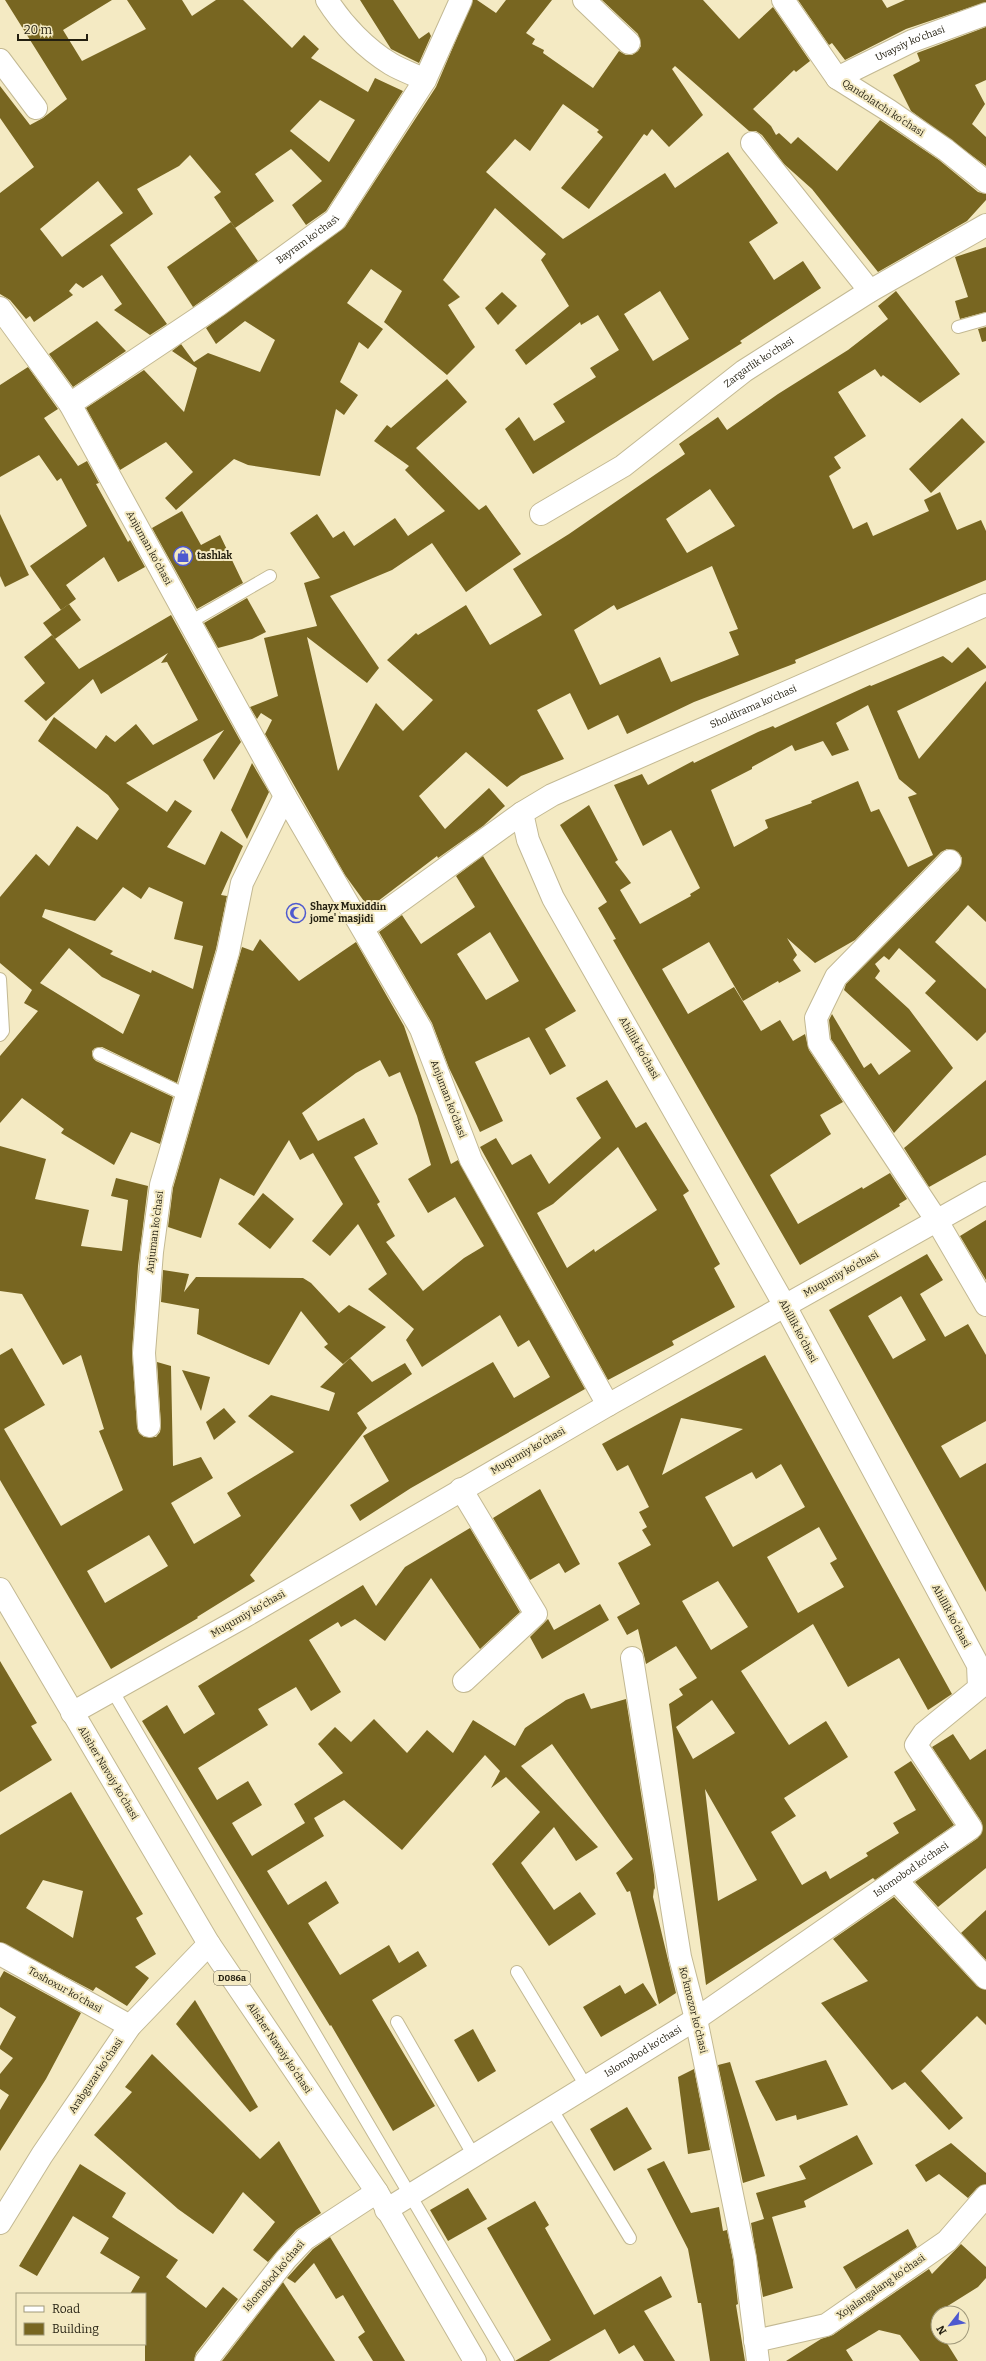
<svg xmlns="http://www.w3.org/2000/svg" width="986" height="2361" viewBox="0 0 986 2361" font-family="Bitter,serif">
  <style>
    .building { fill: #786621; fill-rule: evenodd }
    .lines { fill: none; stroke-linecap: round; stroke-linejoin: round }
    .service-casing { stroke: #c3b993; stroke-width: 14 }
    .minor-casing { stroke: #c3b993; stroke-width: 24 }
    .primary-casing { stroke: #c3b993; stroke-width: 24 }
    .service { stroke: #fff; stroke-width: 12 }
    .minor { stroke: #fff; stroke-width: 22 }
    .primary { stroke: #fff; stroke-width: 22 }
    .labels { text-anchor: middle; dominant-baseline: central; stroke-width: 4; stroke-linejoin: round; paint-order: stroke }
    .shield { fill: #f4eac3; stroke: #625c46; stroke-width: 1 }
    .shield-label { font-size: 9px; font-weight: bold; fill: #231f10 }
    .street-label { font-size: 10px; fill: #231f10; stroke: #f4eac3 }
    .poi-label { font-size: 10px; font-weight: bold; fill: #231f10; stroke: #f4eac3; text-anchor: start }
  </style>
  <rect width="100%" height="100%" fill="#f4eac3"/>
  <g class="building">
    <path d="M5 0H112L63 30 82 61 146 29 127 0H182L192 16 216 0H243L292 48 304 35 319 49 311 58 368 92 375 78 403 91 326 211 306 225 292 205 322 181 291 149 255 174 274 201 235 228 214 197 221 192 190 155 179 166 137 189 153 214 110 245 167 324 150 335 114 310 122 304 102 275 83 288 76 283 69 291 73 295 34 322 30 316 26 319 10 300 0 294V193L34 167 0 118V86L30 125 43 118 67 99ZM320 100 355 120 329 162 290 131ZM98 181 123 213 62 257 40 229Z"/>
    <polygon points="360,0 393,0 419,39 429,32 431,36 419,63 391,49"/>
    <path d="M473 0H477L496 13 506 0H552L526 33 535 39 532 44 544 50 543 53 593 88 619 51 626 55H632L638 51 641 46 638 34 602 0H703L739 39 773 7 810 61 796 72 794 70 753 109 771 126 776 135 779 133 791 144 798 137 837 171 880 120 939 160 978 192 986 194V200L967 221 878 272 812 189 784 164 762 135 756 131H749L675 66 672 69 703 115 669 147 652 129 647 136 644 134 589 209 561 188 603 137 597 132 599 130 563 104 530 151 515 139 486 172 563 239 665 173 675 188 728 152 778 223 749 242 774 280 803 261 821 288 740 341 742 343 533 474 505 429 519 417 534 441 565 422 553 404 596 377 590 368 619 350 598 315 581 325 580 322 526 365 515 350 569 306 541 260 546 254 495 208 443 280 460 297 448 305 475 347 447 375 384 322 402 291 371 269 347 303 383 329 368 349 359 342 340 382 358 395 344 415 336 409 320 476 248 465 234 459 176 510 165 498 193 472 166 442 120 470 86 408 144 370 184 412 197 368 172 351 181 344 194 362 208 353 260 372 275 340 245 321 216 344 206 328 345 227 436 87ZM660 291 689 339 653 361 624 314Z"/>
    <polygon points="798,0 882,0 887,8 905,0 986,0 986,2 906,29 845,60 832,43 829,45"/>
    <polygon points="986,27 986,80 975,85 985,104 972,124 986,137 986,166 911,111 893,75 920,61 917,53"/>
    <polygon points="231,222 258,261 193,307 167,267"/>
    <polygon points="986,247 986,312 960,319 955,301 968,297 955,257"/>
    <path d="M896 291 960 374 920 403 883 375 881 377 875 369 838 392 866 436 834 457 841 468 829 476 853 529 867 522 873 536 929 511 924 500 940 492 957 530 981 520 986 531V580L795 660 796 663 694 702 627 734 618 715 588 730 570 693 537 710 564 759 521 776 507 787 466 752 419 796 445 829 489 788 505 806 483 826 438 858 437 856 369 908 345 875 265 734 272 720 261 713 257 719 250 707 278 696 264 638 317 626 304 583 320 578 290 533 317 514 333 538 344 531 354 546 395 518 408 536 445 511 405 470 409 466 374 441 387 425 391 428 447 379 467 402 416 448 479 510 486 505 521 554 466 592 432 543 392 570 330 596 379 668 367 683 307 637 338 771 376 703 403 731 433 700 387 660 416 633 418 635 466 605 490 645 542 615 513 569 569 534 685 454 679 444 718 417 727 430 778 394 848 350 888 319 878 306ZM710 489 735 526 687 553 666 519ZM712 566 738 629 729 632 739 655 671 682 660 657 600 685 574 630 614 605 617 610Z"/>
    <polygon points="502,292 517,306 498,325 485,308"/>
    <polygon points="97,321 126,351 73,387 49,354"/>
    <polygon points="986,327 986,341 982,342 978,329"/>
    <polygon points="28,367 58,409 44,418 78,466 87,461 99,483 96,484 128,542 130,540 145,567 118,582 104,557 66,585 76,599 61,610 30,566 87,526 61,478 57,481 39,455 0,477 0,385"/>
    <polygon points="962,418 985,442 931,493 909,469"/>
    <polygon points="182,511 201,545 220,535 243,583 197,609 152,528"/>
    <polygon points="0,514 29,575 5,587 0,576"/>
    <polygon points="247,598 266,632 252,639 218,648 204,623"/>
    <polygon points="69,604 81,620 55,639 43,623"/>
    <path d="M171 615 241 742 214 780 203 760 224 730 126 783 167 812 175 800 192 811 167 847 205 865 221 831 243 846 221 895 227 896 216 949 177 1083 102 1047 95 1048 92 1051 93 1058 96 1061 173 1097 160 1144 131 1132 114 1165 61 1133 64 1129 22 1098 0 1123V1056L38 1011 24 1003 32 990 0 963V897L36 854 49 866 77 826 97 840 119 809 108 795 38 741 54 717 96 749 106 735 115 742 136 724 153 745 198 720 167 662 161 663 168 653 101 694 93 679 46 721 24 701 45 683 24 657 52 635 79 669ZM123 887 141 899 149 887 183 902 174 939 203 946 193 989 152 970 151 973 110 954 113 951 42 917 45 909 95 921ZM69 948 102 977 140 995 123 1034 40 983Z"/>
    <path d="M968 647 986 666V668L897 711 919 759 986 681V922L968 905 935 942 986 989V1032L977 1041 925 993 936 981 899 948 889 960 884 956 875 964 880 971 875 978 909 1009 953 1068 894 1133 831 1039 829 1020 832 1014 864 1068 871 1063 879 1075 911 1051 844 990 846 984 959 870 962 858 958 852 947 849 941 852 855 940 815 963 787 938 797 955 793 960 801 971 779 983 778 981 743 1001 709 942 662 969 688 1014 734 987 761 1031 780 1020 793 1041 805 1034 809 1050 843 1102 820 1115 831 1134 770 1175 798 1224 862 1187 863 1189 890 1173 907 1199 899 1204 900 1206 800 1265 613 940 616 939 598 908 607 902 560 825 589 805 618 860 615 862 631 883 620 890 640 924 691 896 690 894 700 888 671 830 643 846 614 785 642 774 648 785 693 761 694 763 758 732 773 726 775 728 870 685 871 686 943 656 952 663ZM868 705 899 779 917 794 908 797 933 855 908 867 879 809 871 812 858 781 811 801 812 803 765 820 768 828 734 847 711 790 752 769V767L792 745 795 751 823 741 832 756 849 750 836 723Z"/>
    <polygon points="252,763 269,792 247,839 231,810"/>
    <path d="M483 856 576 1011 545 1029 566 1066 550 1075 529 1037 475 1062 503 1121 480 1132 449 1068 432 1023 379 932 402 915 421 944 475 907 456 876ZM490 932 519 981 486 1000 457 954Z"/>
    <path d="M260 939 299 981 356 942 404 1026 451 1164 458 1160 585 1389 411 1488 360 1521 350 1505 389 1481 363 1436 493 1362 514 1398 550 1377 529 1340 518 1347 500 1315 422 1367 406 1340 414 1329 368 1289 387 1274 358 1224 330 1256 312 1241 343 1204 313 1153 300 1160 289 1140 254 1196 220 1178 201 1238 168 1227 173 1188 242 947 253 951ZM380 1060 389 1077 400 1072 417 1116 431 1165 408 1179 428 1213 455 1197 484 1246 464 1258 423 1291 386 1242 395 1236 377 1204 380 1202 354 1157 378 1144 364 1118 318 1141 302 1113 356 1073Z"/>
    <path d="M607 1080 636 1128 646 1122 689 1191 683 1195 720 1264 714 1268 735 1307 672 1341 674 1345 608 1380 480 1147 496 1138 512 1165 531 1154 549 1184 601 1138 576 1098ZM618 1147 657 1210 595 1252 594 1249 567 1268 537 1213 553 1204Z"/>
    <polygon points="986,1080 986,1155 929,1187 904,1148"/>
    <path d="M0 1146 46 1159 35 1199 89 1210 81 1246 122 1251 128 1200 111 1196 116 1178 148 1186 138 1266 132 1352 137 1427 139 1433 144 1437H156L160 1432 161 1425 157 1362 171 1366 173 1466 201 1457 213 1478 171 1503 194 1544 241 1516 227 1493 294 1452 248 1416 271 1395 329 1411 335 1393 320 1387 350 1358 372 1382 405 1363 412 1374 357 1413 367 1428 250 1575 255 1581 197 1617 198 1618 111 1669 0 1480V1355L12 1348 45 1405 4 1429 61 1526 123 1490 99 1431 104 1429 81 1355 63 1365 22 1294 0 1291ZM149 1535 168 1566 105 1603 87 1571Z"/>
    <polygon points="263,1193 294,1219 270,1249 238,1224"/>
    <polygon points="986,1220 986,1280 960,1236"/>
    <path d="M927 1254 943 1280 920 1294 945 1337 968 1324 986 1355V1421L941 1446 960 1478 986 1463V1592L829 1310ZM901 1296 926 1340 893 1359 868 1316Z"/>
    <polygon points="163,1270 189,1274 184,1292 196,1277 303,1278 311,1283 339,1313 349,1305 386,1327 343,1364 324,1347 328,1344 301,1311 269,1365 197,1334 199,1309 161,1302"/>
    <path d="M765 1355 952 1694 928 1710 899 1658 848 1687 813 1624 741 1671 789 1745 826 1721 848 1757 784 1798 796 1816 771 1832 802 1885 826 1871 830 1879 868 1856 866 1853 899 1833 893 1823 916 1810 894 1772 911 1761 954 1825 875 1880 873 1878 706 1985 669 1704 683 1695 679 1689 697 1678 676 1646 646 1664 638 1629 627 1635 617 1617 640 1604 618 1563 651 1545 642 1530 647 1527 639 1512 649 1507 628 1465 617 1471 602 1444ZM681 1418 743 1429 662 1475ZM781 1464 805 1507 733 1547 705 1497 752 1472 756 1479ZM819 1527 837 1559 830 1563 844 1587 798 1613 767 1557ZM718 1581 748 1627 711 1650 682 1601ZM712 1700 735 1733 693 1759 676 1727ZM705 1789 757 1880 718 1901Z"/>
    <polygon points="182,1370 210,1377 201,1411"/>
    <polygon points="224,1408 236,1422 214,1440 206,1422"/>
    <polygon points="540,1489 580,1564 565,1573 559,1563 530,1580 493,1518"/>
    <polygon points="470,1528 520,1612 480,1649 431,1578 385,1641 355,1619 341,1627 338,1622 309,1640 341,1692 311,1711 296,1687 258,1709 268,1725 198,1768 217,1800 248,1781 262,1805 232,1823 252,1856 305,1823 294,1804 343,1773 318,1744 335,1727 351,1742 374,1719 407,1753 427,1730 453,1753 473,1720 515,1746 525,1728 566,1700 584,1693 591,1709 626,1699 654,1875 655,1890 654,1888 653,1897 676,1993 659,2004 630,1891 627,1892 616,1873 633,1859 552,1744 521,1766 598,1847 576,1861 554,1827 521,1863 554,1910 580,1892 596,1914 549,1946 492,1864 540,1812 506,1777 491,1788 500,1771 485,1755 402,1850 344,1800 314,1818 324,1836 267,1871 288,1905 326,1881 339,1903 308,1923 340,1975 389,1945 399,1963 418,1951 427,1966 372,2000 435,2106 393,2131 331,2025 330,2026 142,1721 167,1705 184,1734 215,1714 198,1686 363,1585 376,1606 405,1567"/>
    <polygon points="600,1604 609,1620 542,1659 530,1637 548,1619 554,1630"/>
    <polygon points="0,1661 37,1723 31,1726 52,1760 0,1792"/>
    <polygon points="953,1734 970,1760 986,1749 986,1868 938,1907 915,1882 978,1838 983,1828 981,1821 932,1747"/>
    <path d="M71 1792 143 1914 136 1918 156 1954 135 1967 149 1978 127 2006 96 1987 93 1991 0 1942V1835ZM43 1880 83 1891 73 1938 26 1908Z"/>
    <polygon points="894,1897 977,1986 986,1990 986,2025 977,2016 921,2071 963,2118 949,2130 905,2082 892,2090 821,2003 868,1981 833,1939"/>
    <polygon points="986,1910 986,1960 961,1933"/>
    <polygon points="4,1971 81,2013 46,2079 0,2151 0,2110 9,2095 0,2089 0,2074 13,2058 0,2049 0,2046 16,2017 0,2007 0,1978"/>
    <polygon points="643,1983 657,2005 601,2037 583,2007 620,1985 625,1994"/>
    <polygon points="195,2000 258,2107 250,2112 176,2024"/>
    <polygon points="473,2029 496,2071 478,2082 454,2040"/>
    <polygon points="152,2054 260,2159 279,2141 321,2213 296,2230 268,2262 253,2250 275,2222 243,2192 213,2234 178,2209 94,2135 132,2092 125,2087"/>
    <polygon points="826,2060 848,2105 797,2120 796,2115 776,2121 755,2081"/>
    <polygon points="730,2062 765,2176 743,2183 718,2065"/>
    <polygon points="694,2069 710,2150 688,2154 678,2077"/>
    <polygon points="627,2107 652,2149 614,2171 590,2129"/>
    <polygon points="857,2135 873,2164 804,2201 806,2207 772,2217 793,2288 763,2297 751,2223 764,2219 756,2193 806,2179 799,2166"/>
    <polygon points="951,2143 986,2173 986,2184 977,2188 968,2198 939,2174 926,2182 915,2165"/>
    <polygon points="664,2161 691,2213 719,2207 723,2231 727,2230 733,2260 738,2304 736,2305 745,2361 710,2361 701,2303 698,2303 688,2249 647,2169"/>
    <polygon points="80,2164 126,2193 112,2217 178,2260 166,2277 206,2308 223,2287 238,2299 196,2353 194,2361 145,2361 145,2294 130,2294 140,2277 100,2253 109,2238 73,2216 37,2276 19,2266"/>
    <polygon points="468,2188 487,2219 448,2241 430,2210"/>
    <polygon points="535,2201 549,2225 545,2228 594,2315 661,2276 672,2297 644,2311 675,2361 644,2361 634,2345 619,2354 605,2329 549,2361 515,2361 551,2340 487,2228"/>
    <polygon points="908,2229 917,2247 856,2289 843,2267"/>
    <polygon points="330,2237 368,2300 405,2361 373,2361 358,2337 365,2332 343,2295 336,2299 314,2263 295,2283 287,2278 313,2249"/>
    <polygon points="961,2244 986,2267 986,2278 978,2287 938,2312 938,2337 943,2337 958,2361 920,2361 900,2335 879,2330 846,2350 853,2361 786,2361 821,2339 833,2335 929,2269 932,2274"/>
    <polygon points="283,2282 335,2361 222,2361"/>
  </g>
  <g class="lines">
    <defs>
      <g id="service">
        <polyline points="958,327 986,319"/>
        <polyline points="190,622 270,576"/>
        <polyline points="0,979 3,1031 0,1035"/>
        <polyline points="99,1054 186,1095"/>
        <polyline points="112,1690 508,2361"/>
        <polyline points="517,1972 586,2086"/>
        <polyline points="397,2022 474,2156"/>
        <polyline points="551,2108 630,2238"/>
      </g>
      <g id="minor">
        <path d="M327 0C342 24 366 49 391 64 401 70 413 74 425 80"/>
        <polyline points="584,0 629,43"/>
        <polyline points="783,0 837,78 888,110 946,150 986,182"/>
        <polyline points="0,60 36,108"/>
        <path id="s1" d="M837 78 912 41 986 14"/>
        <polyline points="752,143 870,291"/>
        <polyline points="0,308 70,404 285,796 421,1029 471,1160 608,1405"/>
        <path id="s2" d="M70 404 218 305 335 220 425 80 461 0"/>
        <path id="s3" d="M541 514 623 466 744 371 870 291 986 225"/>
        <polyline points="950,861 836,977 816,1018 819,1043 937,1221 986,1305"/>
        <path id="s4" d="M363 928 522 813 552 795 986 605"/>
        <polyline points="149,1426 144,1353 152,1252 161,1185 228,952 242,883 285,796"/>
        <polyline points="461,1489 536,1614 464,1681"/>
        <polyline points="632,1658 680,1957 696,2019 745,2258 758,2361"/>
        <polyline points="72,1713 240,1619 608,1405 986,1193"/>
        <polyline points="897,1881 986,1978"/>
        <polyline points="0,1954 130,2026"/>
        <path id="s5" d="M386 2210 696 2019 971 1828 916 1745 924 1733 979 1688 978 1665 785 1306 553 898 528 840 522 813"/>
        <polyline points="0,2223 42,2155 130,2026 209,1944"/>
        <polyline points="755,2341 826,2325 947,2241 986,2196"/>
        <polyline points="206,2361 286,2259 305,2239 377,2192"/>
      </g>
      <polyline id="primary" points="0,1589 209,1944 377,2192 475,2361"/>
    </defs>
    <use href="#service" class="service-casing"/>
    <use href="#minor" class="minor-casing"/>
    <use href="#primary" class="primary-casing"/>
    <use href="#service" class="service"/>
    <use href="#minor" class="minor"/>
    <use href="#primary" class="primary"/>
  </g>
  <defs>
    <symbol id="shop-ring" viewBox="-11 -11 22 22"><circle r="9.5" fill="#f4eac3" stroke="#4e59cf" stroke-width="1.5"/><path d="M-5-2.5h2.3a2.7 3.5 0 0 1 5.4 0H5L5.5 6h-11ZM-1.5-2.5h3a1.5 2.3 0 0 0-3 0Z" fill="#4e59cf"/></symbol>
    <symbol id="mosque-ring" viewBox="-11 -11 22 22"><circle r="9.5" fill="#f4eac3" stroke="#4e59cf" stroke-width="1.5"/><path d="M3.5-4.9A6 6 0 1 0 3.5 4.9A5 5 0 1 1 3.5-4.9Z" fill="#4e59cf"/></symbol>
  </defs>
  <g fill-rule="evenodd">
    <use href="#shop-ring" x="172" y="545" width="22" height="22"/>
    <use href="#mosque-ring" x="285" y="902" width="22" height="22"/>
  </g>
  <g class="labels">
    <rect class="shield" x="214" y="1971" width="36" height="14" rx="3"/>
    <g class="shield-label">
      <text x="232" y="1978">D086a</text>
    </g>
    <g class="street-label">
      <text stroke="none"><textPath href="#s1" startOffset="81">Uvaysiy ko'chasi</textPath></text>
      <text transform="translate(883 108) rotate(33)">Qandolatchi koʻchasi</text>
      <text stroke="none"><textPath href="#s2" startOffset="289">Bayram ko'chasi</textPath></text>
      <text stroke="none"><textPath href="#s3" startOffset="266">Zargarlik ko'chasi</textPath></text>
      <text transform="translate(149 548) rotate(61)">Anjuman koʻchasi</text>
      <text stroke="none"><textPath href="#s4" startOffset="451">Sholdirama ko‘chasi</textPath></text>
      <text transform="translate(639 1048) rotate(60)">Ahillik koʻchasi</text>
      <text transform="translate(448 1099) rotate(69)">Anjuman koʻchasi</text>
      <text transform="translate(155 1232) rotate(-83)">Anjuman koʻchasi</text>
      <text transform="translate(841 1274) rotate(-29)">Muqumiy koʻchasi</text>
      <text transform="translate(798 1331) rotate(62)">Ahillik koʻchasi</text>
      <text transform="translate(528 1451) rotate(-30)">Muqumiy koʻchasi</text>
      <text transform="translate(248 1614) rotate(-30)">Muqumiy koʻchasi</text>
      <text transform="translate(951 1616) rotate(62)">Ahillik koʻchasi</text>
      <text transform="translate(108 1773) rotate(59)">Alisher Navoiy koʻchasi</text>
      <text stroke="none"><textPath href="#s5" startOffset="626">Islomobod ko‘chasi</textPath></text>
      <text transform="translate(65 1990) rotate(29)">Toshoxur koʻchasi</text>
      <text transform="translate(693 2010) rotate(76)">Koʻkmozor koʻchasi</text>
      <text transform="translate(279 2048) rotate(56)">Alisher Navoiy koʻchasi</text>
      <text stroke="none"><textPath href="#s5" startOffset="302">Islomobod ko‘chasi</textPath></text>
      <text transform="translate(96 2076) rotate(-56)">Arabguzar koʻchasi</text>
      <text transform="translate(274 2276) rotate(-50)">Islomobod koʻchasi</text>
      <text transform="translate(881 2287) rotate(-35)">Xojalangalang koʻchasi</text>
    </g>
    <g class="poi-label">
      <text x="197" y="556">tashlak</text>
      <text x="310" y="907">Shayx Muxiddin<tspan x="310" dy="12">jome' masjidi</tspan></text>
    </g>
  </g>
  <rect x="16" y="2293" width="130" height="52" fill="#f4eac3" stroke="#a0997b"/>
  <rect x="24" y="2306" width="20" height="6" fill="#ffffff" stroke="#a0997b"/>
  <text x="52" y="2313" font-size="12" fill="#231f10">Road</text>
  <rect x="24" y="2323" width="20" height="12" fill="#786621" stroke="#a0997b"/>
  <text x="52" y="2333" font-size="12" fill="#231f10">Building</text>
  <g transform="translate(950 2325) rotate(239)"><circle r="19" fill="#f4eac3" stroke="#a0997b"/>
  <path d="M0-3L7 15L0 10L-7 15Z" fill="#4e59cf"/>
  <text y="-6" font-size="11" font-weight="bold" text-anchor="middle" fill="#231f10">N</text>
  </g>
  <path d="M18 34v6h69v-6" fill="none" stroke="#231f10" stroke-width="2"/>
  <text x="24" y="34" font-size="12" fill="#231f10" stroke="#f4eac3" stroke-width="3" paint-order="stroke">20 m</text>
</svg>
